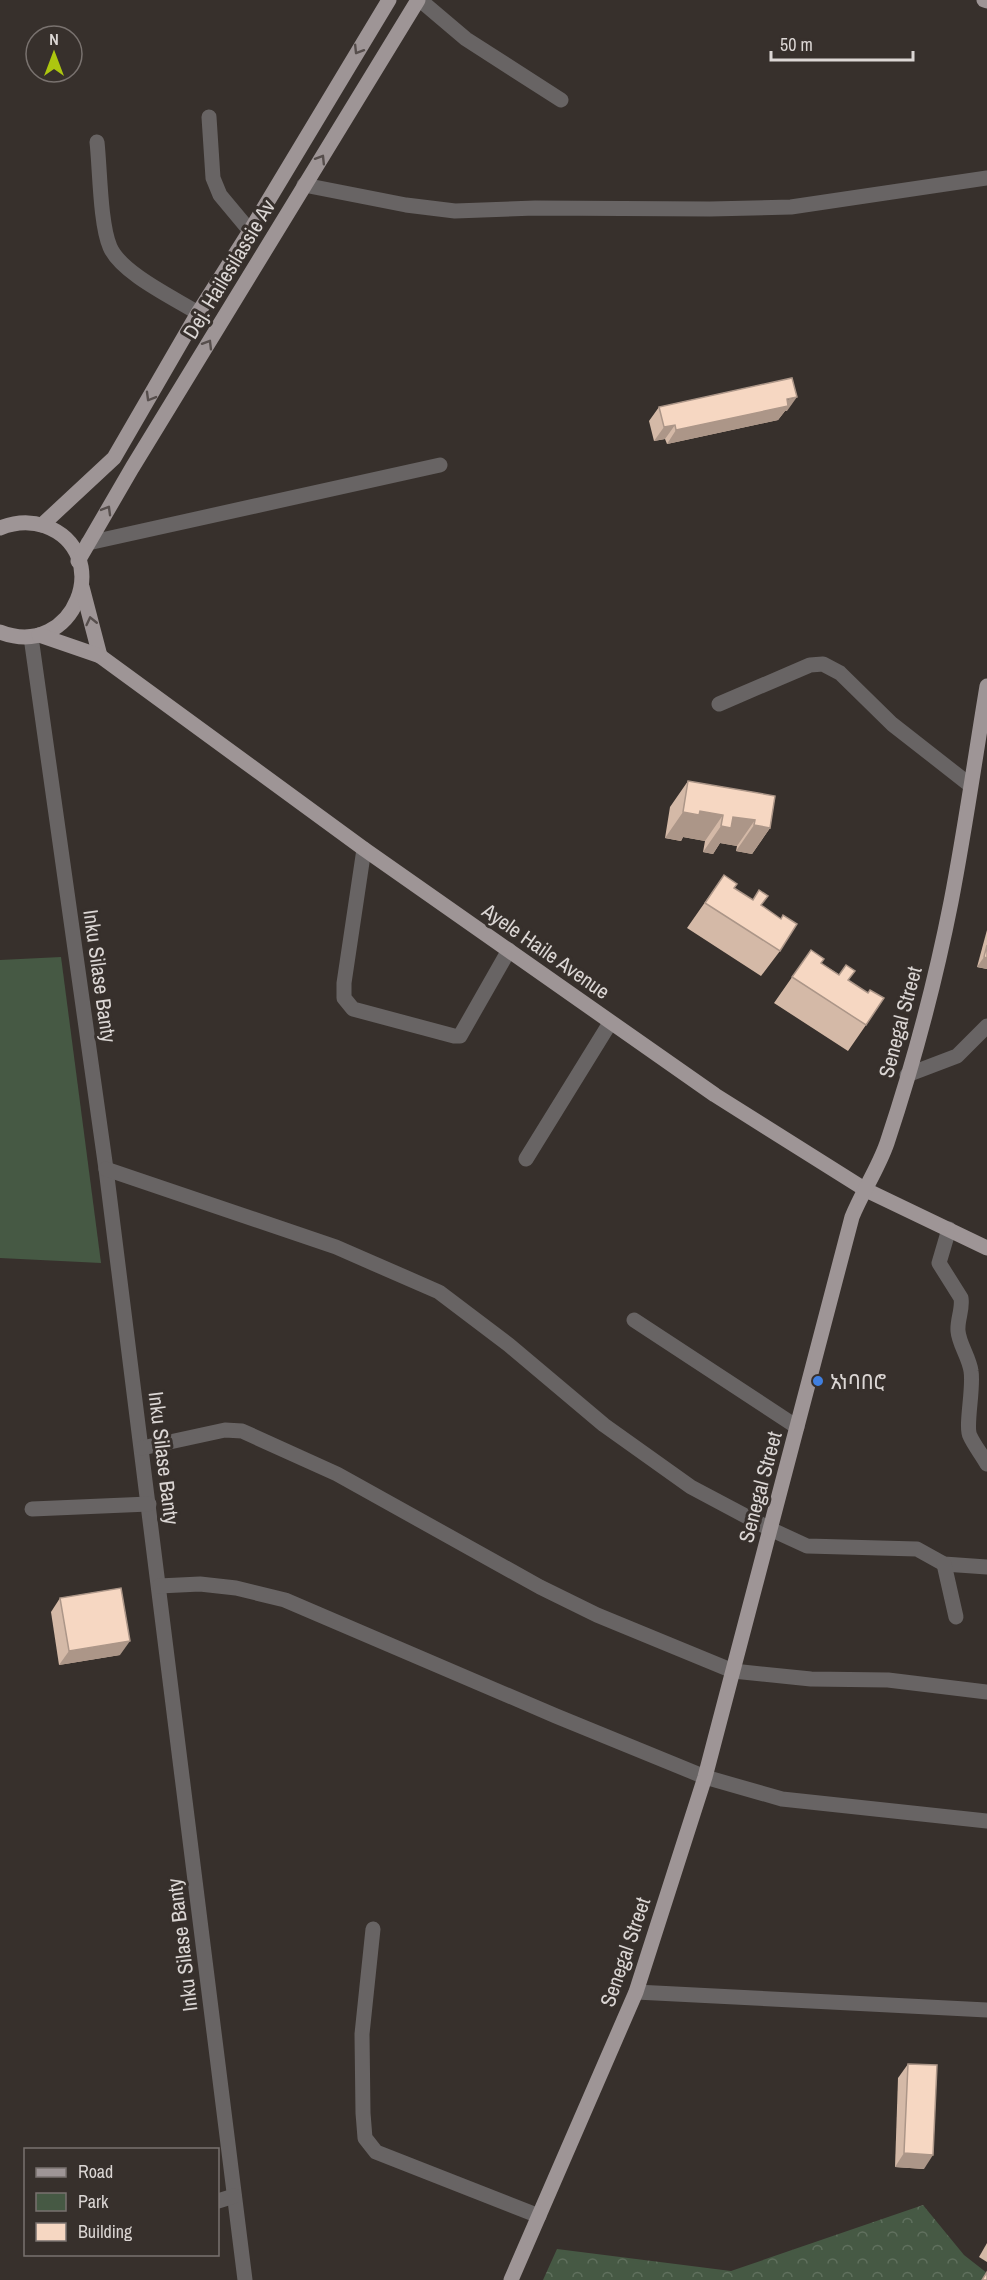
<svg xmlns="http://www.w3.org/2000/svg" width="987" height="2280" viewBox="0 0 987 2280" font-family="'Archivo Narrow','Noto Sans Ethiopic',sans-serif">
  <style>
    .forest { fill: url(#forest-crowns) }
    .park { fill: #465944 }
    .lines { fill: none; stroke-linecap: round; stroke-linejoin: round }
    .minor { stroke: #686464; stroke-width: 15 }
    .major { stroke: #9e9596; stroke-width: 15 }
    .wall { fill: #d4b9a7 }
    .shaded-wall { fill: #ac9688 }
    .building { fill: #f6d7c2; stroke: #ac9688; stroke-width: 1.5 }
    .oneway { stroke: #564e4c }
    .shop-dot { fill: #3f7fe0; stroke: #37302c; stroke-width: 2 }
    .labels { text-anchor: middle; dominant-baseline: central; stroke-width: 6; stroke-linejoin: round; paint-order: stroke }
    .street-label { font-size: 21px; fill: #dbd6d4; stroke: #37302c }
    .poi-label { font-size: 21px; fill: #dbd6d4; stroke: #37302c; text-anchor: start }
  </style>
  <defs>
    <pattern id="forest-crowns" width="20" height="18" patternUnits="userSpaceOnUse" patternTransform="scale(1.5)"><rect width="20" height="18" fill="#465944"/><path d="M2 6a3 3 0 1 1 6 0M12 15a3 3 0 1 1 6 0" fill="none" stroke="#60705e"/></pattern>
  </defs>
  <rect width="100%" height="100%" fill="#37302c"/>
  <polygon class="forest" points="923,2205 964,2255 987,2273 987,2280 543,2280 557,2249 731,2271"/>
  <polygon class="park" points="61,957 101,1263 0,1258 0,960"/>
  <g class="lines">
    <g class="minor">
      <polyline points="420,0 466,39 561,100"/>
      <polyline points="209,117 213,178 220,195 250,231"/>
      <path d="M97 142C100 169 100 224 110 247 121 273 174 298 198 313"/>
      <polyline points="304,185 406,205 455,211 535,208 710,209 791,207 987,178"/>
      <polyline points="88,543 440,465"/>
      <polyline points="31,637 106,1169 245,2280"/>
      <polyline points="719,704 810,665 823,664 840,673 892,724 970,785"/>
      <polyline points="364,849 344,983 344,998 353,1009 454,1036 460,1036 509,950"/>
      <polyline points="907,1075 957,1056 987,1026"/>
      <polyline points="526,1159 610,1023"/>
      <polyline points="106,1169 336,1247 439,1292 509,1345 604,1425 691,1487 770,1529 807,1546 917,1549 944,1564 987,1567"/>
      <path d="M949 1229 939 1263 961 1298C963 1309 957 1320 958 1331 959 1344 969 1357 971 1371 974 1388 965 1426 970 1436 974 1445 982 1455 987 1464"/>
      <polyline points="634,1320 797,1427"/>
      <polyline points="142,1448 225,1430 242,1431 337,1474 540,1587 597,1615 733,1671 811,1679 888,1680 987,1692"/>
      <polyline points="32,1509 149,1504"/>
      <polyline points="944,1564 956,1617"/>
      <polyline points="159,1586 200,1584 236,1588 285,1600 556,1716 705,1777 782,1799 987,1821"/>
      <polyline points="373,1929 362,2034 363,2113 365,2138 376,2152 539,2216"/>
      <polyline points="636,1992 987,2010"/>
      <polyline points="218,2201 234,2196"/>
    </g>
    <g class="major">
      <polyline points="984,0 987,1"/>
      <polyline points="42,525 114,458 198,313 250,231 389,0"/>
      <path d="M0 528C15 522 30 521 45 526 116 552 75 661 0 632"/>
      <polyline points="78,561 132,468 418,0"/>
      <polyline points="82,587 100,656"/>
      <polyline points="39,635 100,656 364,849 715,1095 866,1190 987,1248"/>
      <path d="M511 2280 636 1992 705 1777 852 1217C862 1192 878 1169 887 1143 913 1065 935 983 951 902 965 830 975 758 987 686"/>
    </g>
  </g>
  <g class="wall">
    <polygon points="659,407 787,411 785,411 778,420 667,444 665,439 654,441 649,421"/>
    <polygon points="688,781 770,828 752,854 736,851 737,846 720,843 713,854 703,852 705,841 683,837 681,841 665,838 670,807"/>
    <polygon points="724,875 734,888 781,919 780,951 761,976 687,928"/>
    <polygon points="987,930 987,969 977,967"/>
    <polygon points="811,950 821,963 848,980 866,1025 848,1051 774,1003"/>
    <polygon points="60,1598 120,1655 59,1665 51,1612"/>
    <polygon points="908,2064 924,2169 895,2167 898,2078"/>
    <polygon points="987,2243 987,2262 979,2257"/>
  </g>
  <g class="shaded-wall">
    <polygon points="797,397 787,411 785,411 778,420 667,444 676,430"/>
    <polygon points="675,425 665,439 654,441 664,427"/>
    <polygon points="700,811 723,815 705,841 683,837 681,841 665,838 683,812"/>
    <polygon points="733,817 755,820 737,846 720,843 713,854 703,852 721,826"/>
    <polygon points="754,825 770,828 752,854 736,851"/>
    <polygon points="984,957 987,958 987,969 977,967"/>
    <polygon points="130,1641 120,1655 59,1665 69,1651"/>
    <polygon points="904,2153 933,2155 924,2169 895,2167"/>
  </g>
  <g class="building">
    <polygon points="792,378 797,397 787,399 788,406 676,430 675,425 664,427 659,407"/>
    <polygon points="688,781 775,796 770,828 754,825 755,820 733,817 731,828 721,826 723,815 700,811 699,815 683,812"/>
    <polygon points="724,875 737,884 734,888 753,900 759,890 768,896 761,905 781,919 783,915 797,924 780,951 705,903"/>
    <polygon points="987,945 987,958 984,957"/>
    <polygon points="811,950 824,959 821,963 839,975 846,965 855,971 848,980 868,993 870,990 884,998 866,1025 792,977"/>
    <polygon points="121,1588 130,1641 69,1651 60,1598"/>
    <polygon points="908,2064 937,2065 933,2155 904,2153"/>
    <polygon points="987,2272 987,2280 982,2280"/>
  </g>
  <defs><path id="oneway-chevron" d="M-2-3.5L2.5 0L-2 3.5" fill="none" stroke-width="1.6" stroke-linecap="round" stroke-linejoin="round" transform="scale(1.5)"/></defs>
  <g class="oneway">
    <use href="#oneway-chevron" transform="translate(358 50) rotate(122)"/>
    <use href="#oneway-chevron" transform="translate(321 159) rotate(-58)"/>
    <use href="#oneway-chevron" transform="translate(208 344) rotate(-59)"/>
    <use href="#oneway-chevron" transform="translate(150 397) rotate(120)"/>
    <use href="#oneway-chevron" transform="translate(107 510) rotate(-60)"/>
    <use href="#oneway-chevron" transform="translate(91 621) rotate(-103)"/>
  </g>
  <circle class="shop-dot" cx="818" cy="1381" r="6"/>
  <g class="labels">
    <g class="street-label">
      <text transform="translate(229 269) rotate(-59)">Dej. Hailesilassie Av</text>
      <text transform="translate(546 951) rotate(35)">Ayele Haile Avenue</text>
      <text transform="translate(100 976) rotate(82)">Inku Silase Banty</text>
      <text transform="translate(900 1022) rotate(-75)">Senegal Street</text>
      <text transform="translate(164 1458) rotate(83)">Inku Silase Banty</text>
      <text transform="translate(760 1487) rotate(-75)">Senegal Street</text>
      <text transform="translate(182 1945) rotate(-97)">Inku Silase Banty</text>
      <text transform="translate(625 1952) rotate(-71)">Senegal Street</text>
    </g>
    <g class="poi-label">
      <text x="830" y="1381">አነባበሮ</text>
    </g>
  </g>
  <rect x="24" y="2148" width="195" height="108" fill="#37302c" stroke="#79726f" stroke-width="1.5"/>
  <rect x="36" y="2168" width="30" height="9" fill="#9e9596" stroke="#79726f" stroke-width="1.5"/>
  <text x="78" y="2178" font-size="18" fill="#dbd6d4">Road</text>
  <rect x="36" y="2193" width="30" height="18" fill="#465944" stroke="#79726f" stroke-width="1.5"/>
  <text x="78" y="2208" font-size="18" fill="#dbd6d4">Park</text>
  <rect x="36" y="2223" width="30" height="18" fill="#f6d7c2" stroke="#79726f" stroke-width="1.5"/>
  <text x="78" y="2238" font-size="18" fill="#dbd6d4">Building</text>
  <g transform="translate(54 54)"><circle r="28" fill="#37302c" stroke="#79726f" stroke-width="1.5"/>
  <path d="M0-4.5L10 22L0 15L-10 22Z" fill="#adc60f"/>
  <text y="-9" font-size="16" font-weight="bold" text-anchor="middle" fill="#dbd6d4">N</text>
  </g>
  <path d="M771 51v9h142v-9" fill="none" stroke="#dbd6d4" stroke-width="3"/>
  <text x="780" y="51" font-size="18" fill="#dbd6d4" stroke="#37302c" stroke-width="4.5" paint-order="stroke">50 m</text>
</svg>
